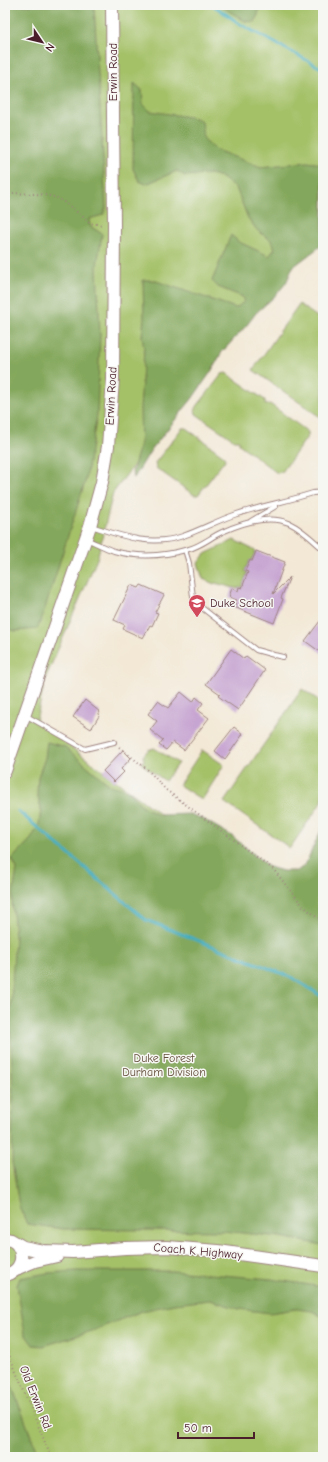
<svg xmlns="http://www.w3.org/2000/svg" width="328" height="1462" viewBox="0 0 328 1462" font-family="'Comic Neue',sans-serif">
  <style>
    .green { fill: #a4c168; stroke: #77704a }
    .forest { fill: #83a75c; stroke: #666344 }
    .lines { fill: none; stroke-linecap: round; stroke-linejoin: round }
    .stream { stroke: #42adc1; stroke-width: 3 }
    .building { fill: #c7a5d2 }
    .lane-casing { stroke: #9e8480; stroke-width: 6 }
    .secondary-casing { stroke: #9e8480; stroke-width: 14 }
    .path { stroke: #9e8480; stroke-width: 2; stroke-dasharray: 1 3; stroke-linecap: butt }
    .lane { stroke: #fff; stroke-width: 4 }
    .secondary { stroke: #fff; stroke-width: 12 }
    .labels { text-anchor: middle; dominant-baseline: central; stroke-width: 3; stroke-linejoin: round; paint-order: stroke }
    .street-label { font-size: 12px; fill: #4a1f2b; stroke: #f6f6f2 }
    .poi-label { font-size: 12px; fill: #4a1f2b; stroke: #f6f6f2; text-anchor: start }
    .park-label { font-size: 12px; fill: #65503d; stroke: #f6f6f2 }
  </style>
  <rect width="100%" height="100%" fill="#f6f6f2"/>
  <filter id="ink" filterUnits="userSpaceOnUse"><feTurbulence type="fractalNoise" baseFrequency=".025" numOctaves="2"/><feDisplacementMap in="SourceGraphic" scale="8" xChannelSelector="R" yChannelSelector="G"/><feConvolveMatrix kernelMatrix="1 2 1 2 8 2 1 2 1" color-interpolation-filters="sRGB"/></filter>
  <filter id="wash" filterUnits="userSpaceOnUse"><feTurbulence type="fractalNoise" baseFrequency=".012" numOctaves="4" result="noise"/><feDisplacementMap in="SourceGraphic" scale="16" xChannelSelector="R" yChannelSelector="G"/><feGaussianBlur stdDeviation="0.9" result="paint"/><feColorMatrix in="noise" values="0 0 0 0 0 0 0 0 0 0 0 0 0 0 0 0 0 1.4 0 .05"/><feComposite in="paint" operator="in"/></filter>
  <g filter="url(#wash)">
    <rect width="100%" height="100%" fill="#f3e8d5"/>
    <g class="green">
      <polygon points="5,5 323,5 323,210 113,493 97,559 46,677 36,721 323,936 323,1457 5,1457"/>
      <polygon points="299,304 323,321 323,419 253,370"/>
      <polygon points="226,373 265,400 265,405 270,404 308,432 308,436 282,472 277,473 239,444 239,440 234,440 196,414 195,409 222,374"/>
      <polygon points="182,428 186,428 224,456 225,460 198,495 194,495 156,468 155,463"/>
      <polygon points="234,540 256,551 252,561 250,560 245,571 248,572 242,588 239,587 238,589 215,583 214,584 203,579 198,563 205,554"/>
      <polygon points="302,689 323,703 323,800 290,848 224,802"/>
      <polygon points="154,748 178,763 165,781 142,764 144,760 143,756 148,750"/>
      <polygon points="202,750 224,765 202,800 179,785"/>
    </g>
    <g class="forest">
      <polygon points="5,5 94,5 106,208 103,215 89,219 90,226 102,234 97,266 100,335 97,415 86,479 42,618 37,629 16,631 5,629"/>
      <polygon points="219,5 260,5 258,15 254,22 245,21"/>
      <polygon points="134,83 142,90 143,104 150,111 195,118 202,121 204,139 216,150 261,167 307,162 323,164 323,247 322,245 293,267 286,283 276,295 256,313 247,325 222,352 211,372 192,399 151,450 134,478 132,473 141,442 140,409 144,350 142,336 144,318 143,280 153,280 236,308 244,302 243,297 218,287 212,281 231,235 239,242 269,256 275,249 272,241 257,230 248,218 236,188 221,177 210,174 185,176 177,171 146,184 139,181 133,169"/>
      <polygon points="47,742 65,747 100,777 110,785 121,788 132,794 141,805 158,815 190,814 203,819 232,836 269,867 283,871 297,871 305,865 323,826 323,1245 281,1237 223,1231 63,1229 27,1224 19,1206 12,1162 13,1098 10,1019 15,936 12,901 17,869 12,859 31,839 39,825 41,808 37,793 38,777 45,758"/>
      <polygon points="77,1271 172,1271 271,1279 323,1287 323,1317 312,1311 296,1309 270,1313 239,1309 210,1300 174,1304 142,1311 92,1331 43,1346 33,1345 25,1334 17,1285 20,1278 48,1273"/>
      <polygon points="5,1368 6,1371 39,1457 5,1457"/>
    </g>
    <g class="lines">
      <g class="stream">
        <polyline points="213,5 240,24 323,69"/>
        <polyline points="18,811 146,920 291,977 323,997"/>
      </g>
    </g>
    <g id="blocks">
      <g class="building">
        <polygon points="256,551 285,562 273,594 290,577 281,598 283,599 274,623 234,607 237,600 229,597 232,588 238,591 239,587 242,588 248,572 245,571 250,560 252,561"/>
        <polygon points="131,585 139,588 141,585 164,595 155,612 158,613 152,626 150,625 143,638 123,629 125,625 114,620"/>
        <polygon points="323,617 323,654 305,641"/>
        <polygon points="231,649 244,659 246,656 265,670 238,710 218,696 220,694 206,684"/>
        <polygon points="181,692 193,702 196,697 203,703 198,710 209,718 184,750 173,742 166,750 159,745 163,740 150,730 157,721 148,714 158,701 168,708"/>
        <polygon points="85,700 100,712 98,715 99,716 91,729 73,717"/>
        <polygon points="234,727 243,734 225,759 215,751"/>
        <polygon points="123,750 131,758 121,769 124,772 114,782 103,771"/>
      </g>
    </g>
  </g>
  <g filter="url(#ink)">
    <use href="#blocks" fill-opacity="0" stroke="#9e8480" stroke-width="1"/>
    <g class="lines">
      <defs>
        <g id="lane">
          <polyline points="251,521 276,506"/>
          <path d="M91 526C122 536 151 547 183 536 201 530 218 520 237 514 262 506 288 501 313 493L323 492"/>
          <path d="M86 539C96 543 105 548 114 551 139 558 165 556 189 549 201 546 211 537 222 532 242 523 268 514 289 523 302 529 313 540 323 549"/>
          <polyline points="185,550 189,563 193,597 197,604 256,650 274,655 283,657"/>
          <polyline points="25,715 85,749 114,742"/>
        </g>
        <g id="secondary">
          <polyline points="5,771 90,526 102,482 108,446 113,380 114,225 112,5"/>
          <polyline points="5,1239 11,1240 23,1247 43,1251 73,1252 125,1248 167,1247 218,1251 323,1266"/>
          <polyline points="18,1268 35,1261 57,1256"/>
          <path d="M5 1275C21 1272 26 1256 16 1243"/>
        </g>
      </defs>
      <use href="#lane" class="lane-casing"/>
      <use href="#secondary" class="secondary-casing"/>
      <g class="path">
        <path d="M13 193C26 194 44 193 57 198 64 201 84 217 89 223L103 225"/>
        <polyline points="119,747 148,770 166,790 273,869 303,906 323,922"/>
        <polyline points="5,1345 51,1457"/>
      </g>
      <use href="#lane" class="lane"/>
      <use href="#secondary" class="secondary"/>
    </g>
  </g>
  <defs>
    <symbol id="school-pin" viewBox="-11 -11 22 30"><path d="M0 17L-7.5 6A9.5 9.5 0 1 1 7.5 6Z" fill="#d1495b" stroke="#f6f6f2"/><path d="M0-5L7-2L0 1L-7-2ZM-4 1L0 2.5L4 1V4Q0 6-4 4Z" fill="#fff"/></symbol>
  </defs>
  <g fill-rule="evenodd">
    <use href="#school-pin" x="187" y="593" width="20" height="27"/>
  </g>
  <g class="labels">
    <g class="street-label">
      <text transform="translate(113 72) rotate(-90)">Erwin Road</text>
      <text transform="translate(111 396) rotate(-87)">Erwin Road</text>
      <text transform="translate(198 1251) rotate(5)">Coach K Highway</text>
      <text transform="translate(36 1398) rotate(68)">Old Erwin Rd.</text>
    </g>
    <g class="poi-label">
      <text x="210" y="603">Duke School</text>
    </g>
    <g class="park-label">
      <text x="164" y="1058">Duke Forest<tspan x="164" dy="14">Durham Division</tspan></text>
    </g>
  </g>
  <rect width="328" height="1462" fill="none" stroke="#f6f6f2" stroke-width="20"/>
  <g transform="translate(42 42) rotate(125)" stroke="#f6f6f2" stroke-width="3" paint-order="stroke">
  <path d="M0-3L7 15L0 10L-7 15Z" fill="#4a1f2b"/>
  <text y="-6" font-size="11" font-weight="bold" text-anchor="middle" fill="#4a1f2b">N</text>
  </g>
  <path d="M178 1432v6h76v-6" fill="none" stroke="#4a1f2b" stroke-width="2"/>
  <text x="184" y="1432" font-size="12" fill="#4a1f2b" stroke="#f6f6f2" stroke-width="3" paint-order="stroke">50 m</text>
</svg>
